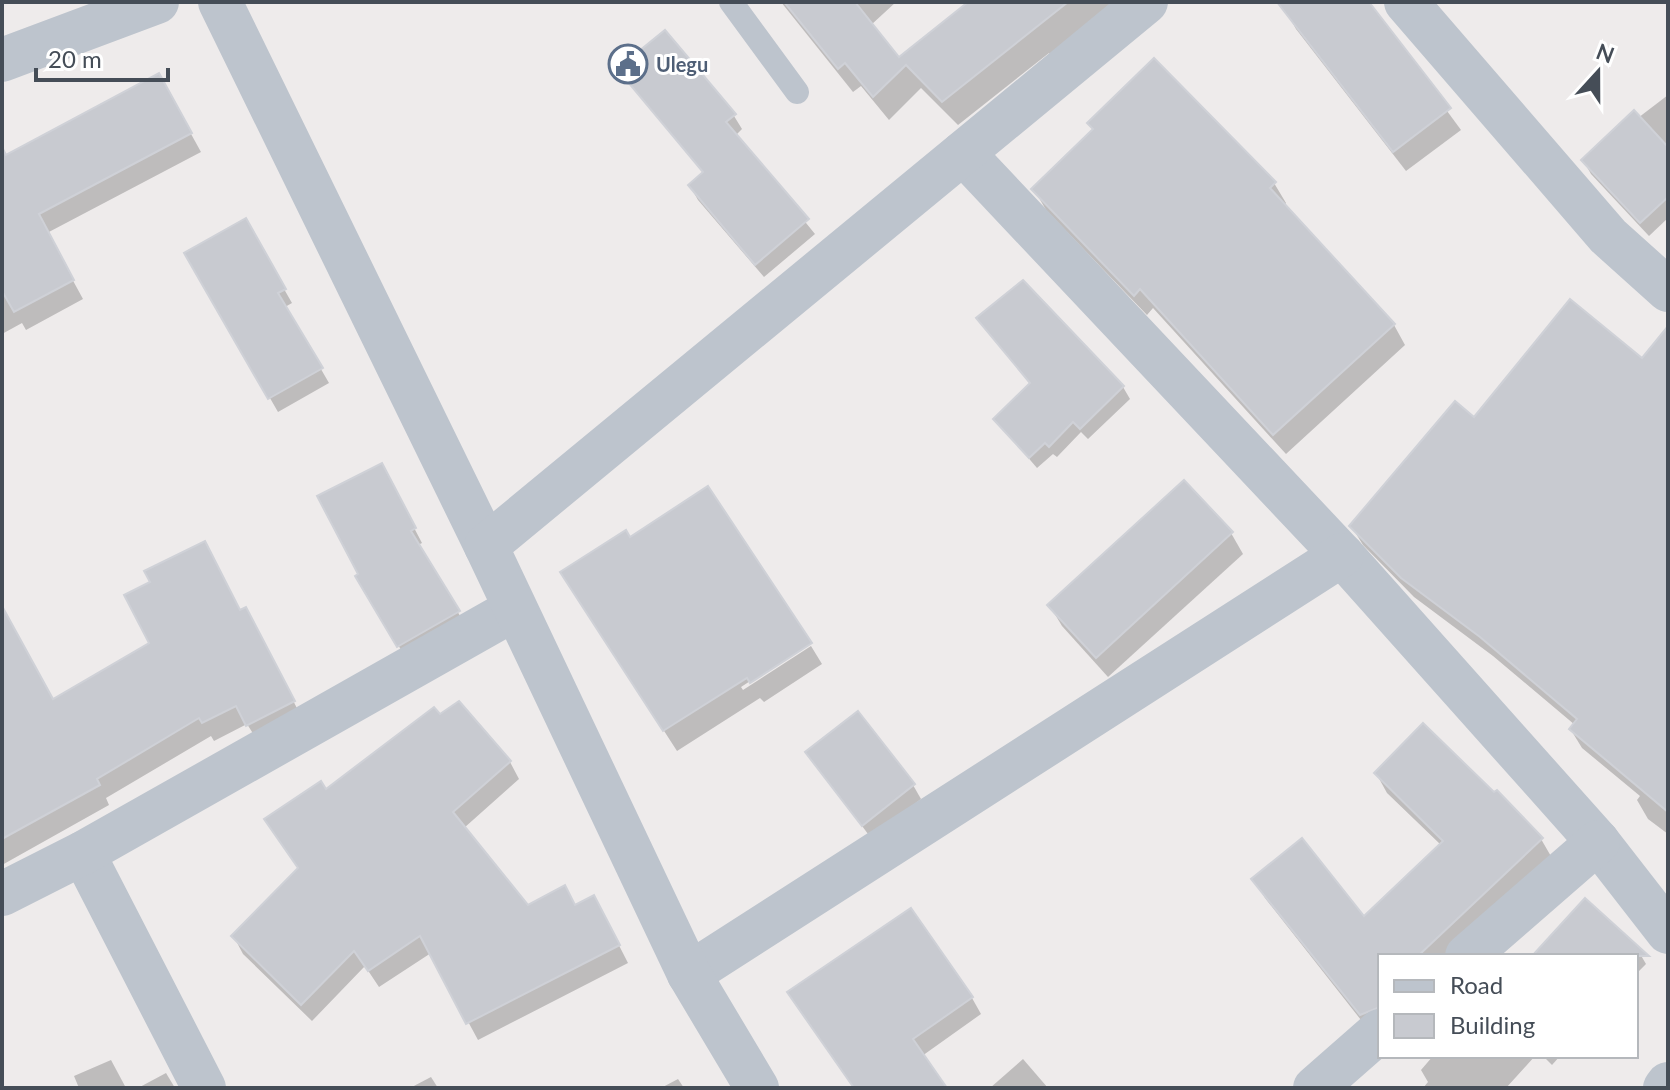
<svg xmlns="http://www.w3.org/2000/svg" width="1670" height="1090" viewBox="0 0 1670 1090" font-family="Lato,sans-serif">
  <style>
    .shadow { fill: #0003 }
    .building { fill: #c8cad0; stroke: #cfd1d7; stroke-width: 2 }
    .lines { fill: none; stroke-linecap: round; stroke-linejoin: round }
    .service { stroke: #bdc4cd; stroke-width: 24 }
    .minor { stroke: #bdc4cd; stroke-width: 44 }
    .labels { text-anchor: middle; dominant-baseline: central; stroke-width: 6; stroke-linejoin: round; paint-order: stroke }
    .service-label { font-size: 20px; font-weight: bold; fill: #4e5e75; stroke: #fff; text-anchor: start }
  </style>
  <rect width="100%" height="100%" fill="#eeebeb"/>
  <g class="shadow">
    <polygon points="781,2 896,2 871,25 899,60 971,2 1112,2 1053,57 1049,53 958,125 921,88 889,120 861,86 853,92"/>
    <polygon points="1294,2 1367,2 1461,130 1406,171 1296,29 1285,9"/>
    <polygon points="665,33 734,116 742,129 735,136 815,234 764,277 698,200 690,186 704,174 620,69"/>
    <polygon points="159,76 201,152 47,233 83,299 26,330 22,323 2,334 2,150 6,157"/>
    <polygon points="1668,95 1668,218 1649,236 1591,174 1583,160"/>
    <polygon points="1090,124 1274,183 1286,203 1284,206 1394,325 1405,345 1286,454 1153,308 1147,315 1046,210 1034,189 1094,131"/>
    <polygon points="245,221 292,303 285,307 329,383 278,412 187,254"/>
    <polygon points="1023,283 1123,387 1130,399 1088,439 1081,432 1057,457 1053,454 1037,468 995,419 1031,385 979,319"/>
    <polygon points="1668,333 1668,834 1648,819 1637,800 1640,796 1582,748 1571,730 1575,725 1493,656 1414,597 1363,545 1352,527 1474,420 1642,360"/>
    <polygon points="389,480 422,543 418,545 466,626 407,660 358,577"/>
    <polygon points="1231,533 1243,554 1108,677 1062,626 1050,606"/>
    <polygon points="575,593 809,643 741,687 743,690 811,646 822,664 764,702 760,698 677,751"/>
    <polygon points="240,612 256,628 303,720 259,743 247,724 214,741 211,736 106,798 109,805 2,865 2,663 53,702"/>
    <polygon points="459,704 510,762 519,779 464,828 527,907 575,907 603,914 628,963 478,1040 431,953 379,987 365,966 312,1021 243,954 234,937 299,869 326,792"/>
    <polygon points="807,752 913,785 921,799 871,838"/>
    <polygon points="1376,773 1541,839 1552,858 1449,956 1380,956 1380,1031 1372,1034 1265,898 1254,879 1364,919 1441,845 1387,793"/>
    <polygon points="1636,947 1646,964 1636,974 1636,956 1535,956"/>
    <polygon points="972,998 981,1014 922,1056 945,1088 854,1088 799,1009"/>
    <polygon points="1433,1056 1535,1056 1506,1088 1423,1088 1428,1082 1421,1070"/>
    <polygon points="1543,1056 1560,1056 1552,1065"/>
    <polygon points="1023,1059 1048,1088 990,1088"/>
    <polygon points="111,1060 126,1088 79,1088 74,1076"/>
    <polygon points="166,1073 175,1088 138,1088"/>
    <polygon points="431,1077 438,1088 410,1088"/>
    <polygon points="678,1079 684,1088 661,1088"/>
  </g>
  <g class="building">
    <polygon points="784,2 855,2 899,57 968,2 1068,2 942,102 906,65 873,97 845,63 838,69"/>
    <polygon points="1277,2 1369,2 1451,108 1393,152"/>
    <polygon points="665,30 736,114 726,122 809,219 755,265 688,185 703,172 617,69"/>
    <polygon points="1154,58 1276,182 1270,188 1395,324 1273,435 1140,289 1134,296 1031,189 1093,129 1087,123"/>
    <polygon points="159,73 192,133 39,214 74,280 14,312 2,291 2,147 6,155"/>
    <polygon points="1634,110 1668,147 1668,197 1640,223 1581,160"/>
    <polygon points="246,218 286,289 278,293 323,368 268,399 184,253"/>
    <polygon points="1023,280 1124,386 1080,429 1073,422 1049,447 1045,443 1029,458 993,419 1030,383 976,318"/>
    <polygon points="1570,299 1642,358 1668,326 1668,812 1569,729 1577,719 1480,637 1401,578 1349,526 1455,401 1474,417"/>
    <polygon points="382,463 416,528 411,531 460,611 397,647 355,576 358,574 317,496"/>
    <polygon points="1184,480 1233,532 1096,658 1047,605"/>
    <polygon points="708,486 812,643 750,683 747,678 663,731 560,572 626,530 630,537"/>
    <polygon points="205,541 240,610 246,607 295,701 246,726 236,706 202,723 199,718 97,779 100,785 2,839 2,606 53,699 149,643 124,595 150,582 144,571"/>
    <polygon points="459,701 511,761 453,812 528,905 565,885 575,905 594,895 620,945 466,1024 420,936 368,971 354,951 301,1005 231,936 298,868 264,819 321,781 326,789 434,707 440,714"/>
    <polygon points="858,711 915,784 862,826 805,752"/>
    <polygon points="1423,723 1494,792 1497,790 1543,838 1418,956 1380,956 1380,1007 1360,1015 1251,879 1302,838 1364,916 1443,841 1374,773"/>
    <polygon points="1585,898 1649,956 1532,956"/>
    <polygon points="911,908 973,997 913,1039 947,1088 854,1088 787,992"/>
  </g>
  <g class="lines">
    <polyline class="service" points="731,2 797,92"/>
    <g class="minor">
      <polyline points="220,2 486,546"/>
      <polyline points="1406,2 1608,236 1668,290"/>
      <polyline points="2,60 157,2"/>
      <polyline points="963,153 1342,555 1598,842 1668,932"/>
      <polyline points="83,853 204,1088"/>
      <polyline points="2,894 83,853 515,609"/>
      <polyline points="1467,956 1598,842"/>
      <polyline points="689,974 1342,555"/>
      <polyline points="757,1088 689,974 486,546 1146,2"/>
      <polyline points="1315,1088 1380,1031"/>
      <polyline points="1665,1088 1668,1084"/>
    </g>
  </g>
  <defs>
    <symbol id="civic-ring" viewBox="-11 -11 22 22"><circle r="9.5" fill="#fff" stroke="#5c6f8a" stroke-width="1.5"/><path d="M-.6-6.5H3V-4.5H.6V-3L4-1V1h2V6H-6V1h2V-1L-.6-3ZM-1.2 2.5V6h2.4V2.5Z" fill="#5c6f8a"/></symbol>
  </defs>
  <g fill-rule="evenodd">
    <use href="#civic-ring" x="606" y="42" width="44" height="44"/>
  </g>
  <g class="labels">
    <g class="service-label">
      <text x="656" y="64">Ulegu</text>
    </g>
  </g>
  <rect width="1670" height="1090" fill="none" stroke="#454d57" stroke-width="8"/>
  <rect x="1378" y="954" width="260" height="104" fill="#ffffff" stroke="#b5b8bc" stroke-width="2"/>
  <rect x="1394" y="980" width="40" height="12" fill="#bdc4cd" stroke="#b5b8bc" stroke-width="2"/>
  <text x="1450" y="994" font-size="24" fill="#454d57">Road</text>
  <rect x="1394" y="1014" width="40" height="24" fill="#c8cad0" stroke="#b5b8bc" stroke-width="2"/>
  <text x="1450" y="1034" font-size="24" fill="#454d57">Building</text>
  <g transform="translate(1598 72) rotate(21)" stroke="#ffffff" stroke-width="6" paint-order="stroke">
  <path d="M0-6L14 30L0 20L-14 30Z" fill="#454d57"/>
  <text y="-12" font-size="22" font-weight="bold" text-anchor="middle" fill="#454d57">N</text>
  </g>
  <path d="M36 68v12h132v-12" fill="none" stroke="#454d57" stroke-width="4"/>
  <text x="48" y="68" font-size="24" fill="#454d57" stroke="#ffffff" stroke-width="6" paint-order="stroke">20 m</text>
</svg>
